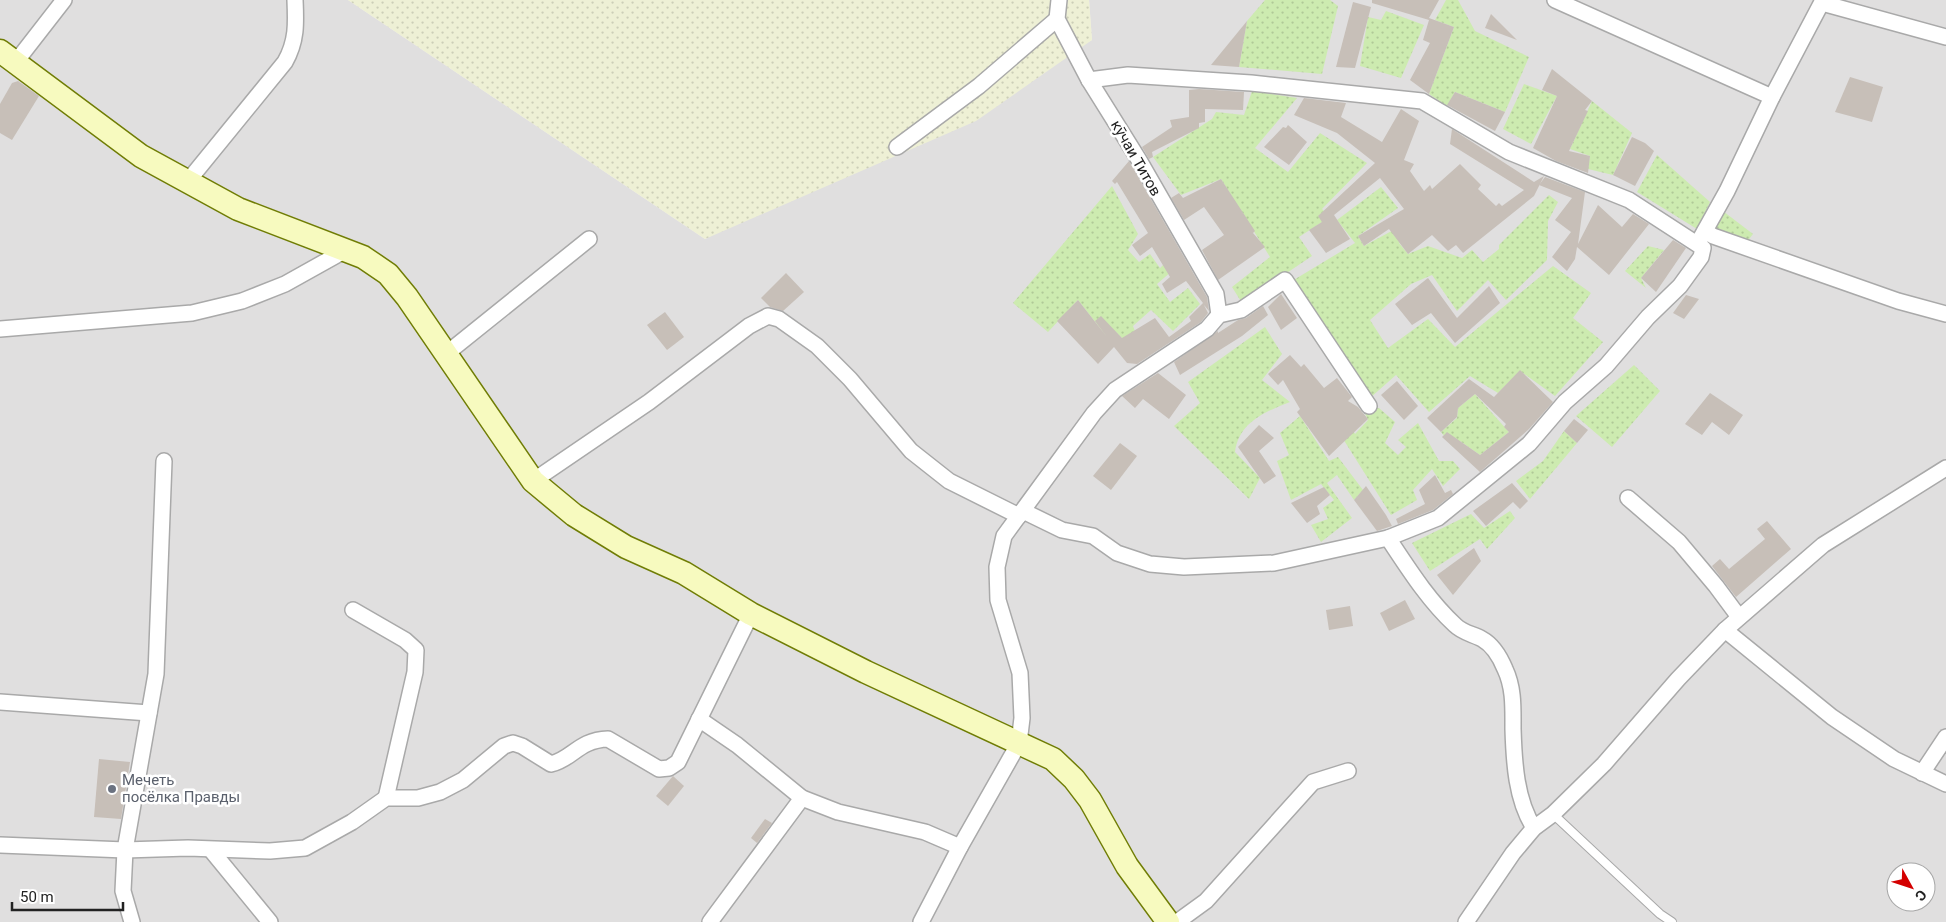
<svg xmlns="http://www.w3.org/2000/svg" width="1946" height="922" viewBox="0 0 1946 922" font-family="Roboto,sans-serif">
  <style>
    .residential { fill: #e0dfdf; fill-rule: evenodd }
    .farmland { fill: url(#farmland-dots) }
    .garden { fill: url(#garden-dots) }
    .building { fill: #c7bfb8 }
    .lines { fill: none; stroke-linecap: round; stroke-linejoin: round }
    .lane-casing { stroke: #a9a9a9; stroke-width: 10 }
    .street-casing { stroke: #a9a9a9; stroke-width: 18 }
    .secondary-casing { stroke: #707d05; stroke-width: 25 }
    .lane { stroke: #fff; stroke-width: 8 }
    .street { stroke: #fff; stroke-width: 15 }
    .secondary { stroke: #f7fabf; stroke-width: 22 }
    .worship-dot { fill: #6b7280; stroke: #fff; stroke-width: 2 }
    .labels { text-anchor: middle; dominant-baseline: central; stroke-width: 5; stroke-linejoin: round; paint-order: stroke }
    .street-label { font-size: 15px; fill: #222; stroke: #fff }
    .worship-label { font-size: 15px; fill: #5b616d; stroke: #fff; text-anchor: start }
  </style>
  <defs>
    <pattern id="farmland-dots" width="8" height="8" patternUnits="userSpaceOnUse" patternTransform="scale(1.25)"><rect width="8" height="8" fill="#eef0d5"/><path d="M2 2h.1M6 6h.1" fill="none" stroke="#ccceb7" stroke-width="1.8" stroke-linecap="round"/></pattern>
    <pattern id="garden-dots" width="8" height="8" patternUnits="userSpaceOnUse" patternTransform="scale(1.25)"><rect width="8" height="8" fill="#cdebb0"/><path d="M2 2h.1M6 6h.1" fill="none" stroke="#b0c997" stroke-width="1.8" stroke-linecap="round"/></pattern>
  </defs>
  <rect width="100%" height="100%" fill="#f2efe9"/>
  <path class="residential" d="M0 0H348L705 239 1092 40 1089 0H1946V922H0ZM1896 872H1926V902H1896Z"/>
  <polygon class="farmland" points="348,0 1089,0 1092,40 976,121 705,239"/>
  <g class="garden">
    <polygon points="1265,0 1330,0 1338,6 1322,74 1239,67 1247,21"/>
    <polygon points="1446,0 1458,0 1475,31 1529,57 1505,112 1455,92 1447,106 1429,94 1454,27 1435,20"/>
    <polygon points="1386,11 1424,25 1401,78 1360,66 1368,17 1381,20"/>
    <polygon points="1524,84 1557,96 1531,144 1503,129"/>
    <polygon points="1252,91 1297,98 1255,148 1288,172 1320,133 1367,163 1322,209 1330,217 1299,237 1312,256 1242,303 1232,287 1270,257 1221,179 1181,195 1153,157 1212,119 1216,112 1244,115"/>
    <polygon points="1592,101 1632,133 1613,175 1588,169 1590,156 1570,149"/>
    <polygon points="1657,155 1710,202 1697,229 1637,192"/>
    <polygon points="1112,186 1138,234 1128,250 1139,262 1150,254 1160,268 1167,261 1172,271 1157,284 1170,302 1188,288 1200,304 1173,331 1151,310 1133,326 1138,339 1130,346 1115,331 1107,337 1078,300 1048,332 1013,303"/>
    <polygon points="1381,187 1398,208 1358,236 1364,246 1410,221 1419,230 1399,243 1408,254 1428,246 1462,258 1472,250 1483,262 1499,249 1499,245 1549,195 1558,202 1548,221 1547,260 1506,300 1488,280 1457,311 1432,275 1411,284 1370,320 1388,348 1428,319 1455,347 1553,266 1591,293 1573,318 1603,342 1555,396 1520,371 1498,393 1470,376 1429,412 1396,375 1370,398 1292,281 1355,243 1337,220"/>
    <polygon points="1715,205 1753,234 1746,243 1699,236"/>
    <polygon points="1648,246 1664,250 1641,278 1646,288 1625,271"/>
    <path d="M1265 327 1282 354 1262 380 1290 402C1265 412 1239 422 1235 452L1260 478 1249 499 1174 426 1200 403 1188 382Z"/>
    <polygon points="1634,365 1660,391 1612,447 1576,416"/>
    <polygon points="1475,394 1509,432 1480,455 1460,441 1453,447 1441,432 1457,418 1458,408"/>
    <polygon points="1316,403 1348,420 1355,434 1368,420 1363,409 1379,408 1395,422 1385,443 1398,455 1406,447 1398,440 1418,423 1439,461 1453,461 1460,469 1443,486 1432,469 1413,490 1417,500 1391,515 1345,442"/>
    <polygon points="1300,416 1329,461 1338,457 1363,490 1354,500 1337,475 1327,483 1352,518 1321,542 1311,525 1328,519 1323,508 1334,500 1321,484 1291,500 1277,461 1289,455 1280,433"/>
    <polygon points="1564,431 1577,443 1530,499 1516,481 1543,461"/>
    <polygon points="1510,511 1515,518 1487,549 1480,539 1430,571 1412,543 1471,514 1484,528"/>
  </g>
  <g class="building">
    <polygon points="1372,0 1439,0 1429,18 1454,27 1429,94 1410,80 1430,43 1423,40 1429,20 1372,3"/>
    <polygon points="1353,2 1371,7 1355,68 1336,67"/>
    <polygon points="1491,14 1517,40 1485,28"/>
    <polygon points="1247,21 1239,67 1211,65"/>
    <polygon points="1552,69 1592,101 1585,110 1588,111 1569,151 1590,156 1588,173 1556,161 1533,148 1557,96 1542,90"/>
    <polygon points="1850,77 1883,87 1872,122 1835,112"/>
    <polygon points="18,81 39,96 12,140 0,133 0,104 12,83"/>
    <polygon points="1199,89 1244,92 1243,110 1205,109 1205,122 1199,123 1199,128 1152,152 1153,157 1149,159 1142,147 1172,127 1170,120 1189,117 1189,90"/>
    <polygon points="1455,92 1505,112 1495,131 1447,105"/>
    <polygon points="1304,98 1346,103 1341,117 1382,142 1401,109 1419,121 1404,160 1414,164 1410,171 1424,191 1430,185 1432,189 1460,164 1481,185 1478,189 1496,206 1499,203 1502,206 1524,190 1450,144 1452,129 1534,182 1544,176 1534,196 1463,253 1456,245 1448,251 1432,235 1408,254 1389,229 1364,246 1358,236 1404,209 1380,178 1334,215 1350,239 1326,253 1309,230 1322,222 1318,216 1375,163 1337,133 1294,115"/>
    <polygon points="1288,125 1307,142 1289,165 1264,147 1283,127 1286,128"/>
    <polygon points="1632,137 1645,143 1654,151 1635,186 1613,175"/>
    <polygon points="1129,161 1207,297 1209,311 1204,305 1208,313 1201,322 1137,364 1127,363 1114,347 1098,364 1057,321 1078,300 1107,337 1095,321 1101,316 1122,338 1155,318 1169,337 1191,321 1189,317 1203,303 1186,281 1167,293 1162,284 1170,277 1152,247 1140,256 1132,245 1148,233 1117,182 1115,184 1112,181"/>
    <polygon points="1545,177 1585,192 1578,244 1598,205 1622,227 1633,214 1649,224 1609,275 1577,247 1575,259 1567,271 1552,257 1571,232 1555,220 1572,198 1539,185"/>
    <polygon points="1221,179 1255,231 1253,233 1265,247 1218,280 1202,250 1224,235 1204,207 1184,220 1171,198 1179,193 1183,198"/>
    <polygon points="1673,240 1686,248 1656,292 1641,278"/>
    <polygon points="786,273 804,292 783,311 770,307 761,298"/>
    <polygon points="1428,278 1457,318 1489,286 1500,303 1455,343 1431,313 1412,325 1395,304"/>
    <polygon points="1281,294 1297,318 1281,330 1268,307"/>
    <polygon points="1686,295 1699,299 1684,319 1673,313"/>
    <polygon points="1263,306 1268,315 1242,336 1180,375 1174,362 1218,331 1218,333 1238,320 1246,318"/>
    <polygon points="665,312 684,337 667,350 647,325"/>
    <polygon points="1290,355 1301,367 1304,364 1324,388 1337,378 1352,397 1348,401 1358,407 1368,419 1329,456 1297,412 1300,409 1283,380 1278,385 1268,374"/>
    <polygon points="1520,370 1553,402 1529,429 1480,472 1442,437 1447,432 1480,455 1509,432 1504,427 1506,424 1475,394 1458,408 1457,417 1441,432 1427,418 1469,379 1494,397"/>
    <polygon points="1158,373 1186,395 1169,419 1143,399 1135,408 1122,396"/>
    <polygon points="1397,381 1418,406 1404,420 1381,395"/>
    <polygon points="1710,393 1743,415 1729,435 1712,422 1702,435 1685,424"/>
    <polygon points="1574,419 1588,430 1577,443 1564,431"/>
    <polygon points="1259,425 1274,438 1259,451 1276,476 1264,484 1238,447"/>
    <polygon points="1120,443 1137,456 1111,490 1093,476"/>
    <polygon points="1435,475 1445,493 1451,490 1453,494 1433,510 1398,524 1396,519 1425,504 1419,490"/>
    <polygon points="1512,483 1528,501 1520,509 1513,502 1486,526 1473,511"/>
    <polygon points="1366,486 1386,515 1392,526 1377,531 1354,500"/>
    <polygon points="1324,487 1330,495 1317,506 1320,514 1307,523 1291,503"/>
    <polygon points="1767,521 1791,549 1736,597 1712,566 1720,559 1729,569 1765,539 1757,529"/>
    <polygon points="1474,548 1481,561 1453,595 1437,575"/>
    <polygon points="1405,600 1415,619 1389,631 1380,613"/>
    <polygon points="1350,606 1353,626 1329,630 1326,610"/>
    <polygon points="99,759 130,762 121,819 94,817"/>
    <polygon points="673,776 684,786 668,806 656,796"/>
    <polygon points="765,819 772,823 757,843 751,838"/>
  </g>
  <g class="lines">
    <defs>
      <polyline id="lane" points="1553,814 1660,914 1672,922"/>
      <g id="street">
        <polyline points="1059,0 1057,19 1089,80 1139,160 1216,294 1219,315"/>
        <polyline points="1555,0 1772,97"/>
        <polyline points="1822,3 1946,37"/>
        <polyline points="15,63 64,0"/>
        <polyline points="897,147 979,86 1057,19"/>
        <path d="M188 181 285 62C297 41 296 23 295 0"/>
        <polyline points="1705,231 1713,236 1898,301 1946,314"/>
        <polyline points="1698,243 1727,191 1772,97 1823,0"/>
        <polyline points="0,329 192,313 242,301 285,284 346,250"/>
        <polyline points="446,354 589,239"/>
        <polyline points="533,481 649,402 749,326 768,316 779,319 817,346 850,379 911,451 949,481 1019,516"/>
        <polyline points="1628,498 1679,542 1716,586 1739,617"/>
        <polyline points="1023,511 1062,530 1093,536 1117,553 1150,564 1184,567 1274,563 1388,538 1438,518 1529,444 1565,402 1606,366 1648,317 1680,286 1701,257 1703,248 1629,200 1509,152 1422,101 1251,83 1128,75 1089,80"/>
        <path d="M1388 538C1408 568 1428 600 1455 625 1463 633 1473 634 1482 639 1493 645 1500 657 1505 669 1514 688 1513 708 1513 729 1514 762 1516 800 1534 828"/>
        <polyline points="353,610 405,640 416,650 415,672 386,798"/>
        <polyline points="1725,630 1832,717 1894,759 1946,784"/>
        <polyline points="0,702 149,713"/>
        <polyline points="699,719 737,745 802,798 838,812 925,832 960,847"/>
        <polyline points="1922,773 1946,737"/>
        <path d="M0 845 125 850 188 848 270 851 305 848 352 822 386 798H418L440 792 463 780 504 746 513 743 522 746 551 764C573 759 578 740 608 739L659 769 669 768 678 762 751 614"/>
        <polyline points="211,850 270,922"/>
        <polyline points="132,922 123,891 125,850 156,674 164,461"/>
        <polyline points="710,922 802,798"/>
        <polyline points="921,922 960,847 1019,743 1022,718 1020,673 998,600 997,567 1004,536 1094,413 1115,390 1207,329 1219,315 1241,310 1285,280 1369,406"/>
        <polyline points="1177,922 1206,901 1313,782 1348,771"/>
        <polyline points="1466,922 1513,853 1534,828 1553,814 1604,764 1678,679 1725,630 1823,545 1946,468"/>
      </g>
      <polyline id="secondary" points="0,51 141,156 238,209 363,257 388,274 407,297 533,481 574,515 626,547 684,573 751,614 866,672 1053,759 1074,779 1090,800 1127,866 1168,922"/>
    </defs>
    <use href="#lane" class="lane-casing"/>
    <use href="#street" class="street-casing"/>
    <use href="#secondary" class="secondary-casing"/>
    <use href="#lane" class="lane"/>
    <use href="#street" class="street"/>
    <use href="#secondary" class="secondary"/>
  </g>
  <circle class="worship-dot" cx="112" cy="789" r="5"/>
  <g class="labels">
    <g class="street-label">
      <text transform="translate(1136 158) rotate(60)">кӯчаи Титов</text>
    </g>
    <g class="worship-label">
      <text x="122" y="780">Мечеть<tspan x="122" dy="17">посёлка Правды</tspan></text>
    </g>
  </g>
  <g transform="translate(1911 887) rotate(130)"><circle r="24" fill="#ffffff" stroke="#a7a7a7"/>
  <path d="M0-4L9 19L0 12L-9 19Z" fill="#d40000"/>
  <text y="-8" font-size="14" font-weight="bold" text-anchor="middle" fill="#222222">С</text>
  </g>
  <path d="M12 902v8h111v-8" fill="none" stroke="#222222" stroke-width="2.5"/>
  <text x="20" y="902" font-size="15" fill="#222222" stroke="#ffffff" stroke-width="4" paint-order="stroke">50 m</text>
</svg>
